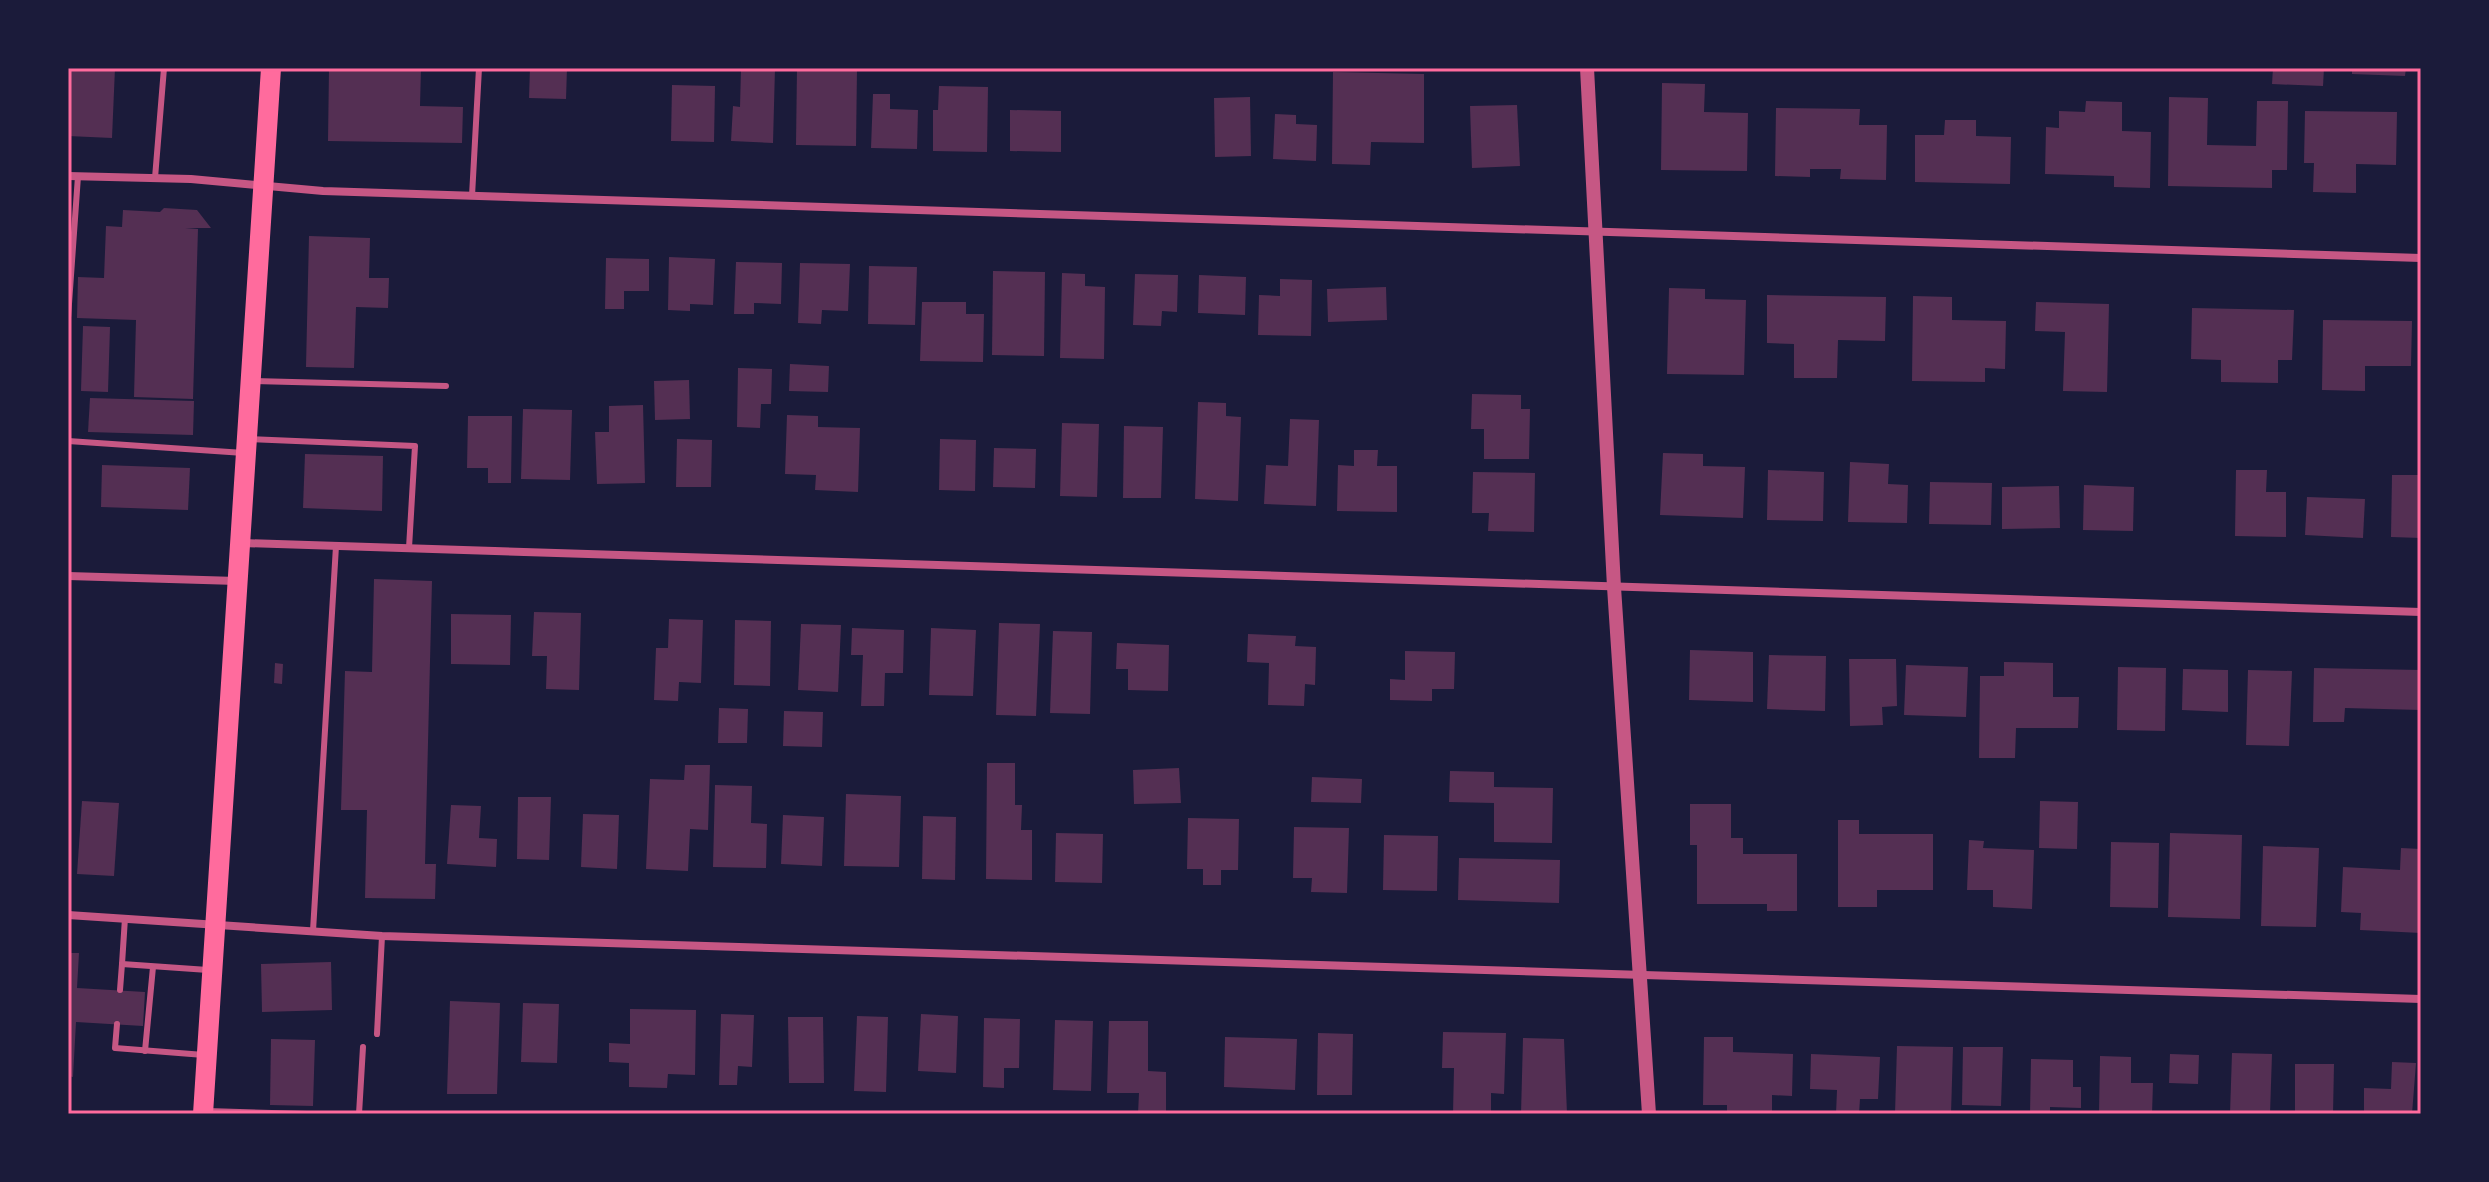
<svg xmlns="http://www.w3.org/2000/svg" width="2489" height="1182" viewBox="0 0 2489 1182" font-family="'Exo 2',sans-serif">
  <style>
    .building { fill: #542f53 }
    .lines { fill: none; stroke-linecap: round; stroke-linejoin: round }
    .service { stroke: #c65784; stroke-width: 6 }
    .minor { stroke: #c65784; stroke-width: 8 }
    .tertiary { stroke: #c65784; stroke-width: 14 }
    .primary { stroke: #ff6b9d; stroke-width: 20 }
    .neatline { fill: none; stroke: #ff6b9d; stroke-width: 3 }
  </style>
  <rect width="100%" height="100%" fill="#1b1b3a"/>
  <g class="building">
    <polygon points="68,68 115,68 112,138 68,136"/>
    <polygon points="329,68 421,68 420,106 463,107 462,143 328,141"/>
    <polygon points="530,68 567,68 566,99 529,98"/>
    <polygon points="741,68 775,68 773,143 731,141 733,106 740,107"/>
    <polygon points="797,68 857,68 856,146 796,145"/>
    <polygon points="2273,68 2324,68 2323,86 2272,84"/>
    <polygon points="2352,68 2406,68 2405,76 2352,74"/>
    <polygon points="1333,72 1424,74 1424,143 1371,142 1370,165 1332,164"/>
    <polygon points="1662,83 1705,84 1704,112 1748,113 1747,171 1661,170"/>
    <polygon points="672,85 715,86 714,142 671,141"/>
    <polygon points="939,86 988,87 987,152 933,151 933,110 938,110"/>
    <polygon points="873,94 890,94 890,109 918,110 917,149 871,148"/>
    <polygon points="1250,97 1251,156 1215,157 1214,98"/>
    <polygon points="2169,97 2208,98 2207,145 2256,146 2257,101 2288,101 2287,170 2272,170 2272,188 2168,186"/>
    <polygon points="2086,101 2122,102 2122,131 2151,132 2150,188 2114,187 2114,176 2045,174 2046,127 2059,128 2059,111 2085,112"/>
    <polygon points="1517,105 1520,166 1472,168 1470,106"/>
    <polygon points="1776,108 1860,109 1859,125 1887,125 1886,180 1840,179 1841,169 1810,169 1810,177 1775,176"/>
    <polygon points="1010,110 1061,111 1061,152 1010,151"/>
    <polygon points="2305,111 2397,112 2396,165 2356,164 2356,193 2313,192 2314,163 2304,163"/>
    <polygon points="1275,114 1296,115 1296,124 1317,125 1316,161 1273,159"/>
    <polygon points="1945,120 1976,120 1976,136 2011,137 2010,184 1915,182 1915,135 1944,135"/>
    <polygon points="164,208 197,210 211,228 185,228 198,229 193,399 134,397 136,320 77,318 78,277 104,278 106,226 122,227 123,210 160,212"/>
    <polygon points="309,236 370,238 369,278 389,278 388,308 356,307 354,368 306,367"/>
    <polygon points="669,257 715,259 713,305 690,304 690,311 668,310"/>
    <polygon points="606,258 649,259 649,291 624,291 624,309 605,309"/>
    <polygon points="736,262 782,263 781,304 754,303 754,314 734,314"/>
    <polygon points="800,263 850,264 848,311 822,310 821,324 798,323"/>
    <polygon points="869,266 917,267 915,325 868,324"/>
    <polygon points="993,271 1045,272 1044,356 992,355"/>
    <polygon points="1062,273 1085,274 1085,286 1105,287 1104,359 1060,358"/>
    <polygon points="1135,274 1178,275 1177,312 1162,311 1161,326 1133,325"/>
    <polygon points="1199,275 1246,277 1245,315 1198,313"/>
    <polygon points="1280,279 1312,280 1311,336 1258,335 1259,295 1280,296"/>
    <polygon points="1386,287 1387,320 1328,322 1327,289"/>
    <polygon points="1669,288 1705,289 1705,299 1746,300 1744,375 1667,374"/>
    <polygon points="1767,295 1886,297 1885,341 1838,340 1837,378 1794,378 1794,344 1767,343"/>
    <polygon points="1913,296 1952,297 1952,320 2006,321 2005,369 1985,368 1985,382 1912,381"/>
    <polygon points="922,302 966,302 966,314 984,314 983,362 920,361"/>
    <polygon points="2036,302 2109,304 2107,392 2063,391 2065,332 2035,331"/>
    <polygon points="2192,308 2294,310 2292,360 2278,360 2278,383 2221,382 2221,360 2191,359"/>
    <polygon points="2323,320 2412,321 2411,366 2365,366 2365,391 2322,390"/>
    <polygon points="83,326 110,327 108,392 81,391"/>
    <polygon points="790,364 829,366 828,392 789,391"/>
    <polygon points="738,368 772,369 771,404 761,404 760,428 737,427"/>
    <polygon points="689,380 690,419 655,420 654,381"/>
    <polygon points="1472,394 1521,395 1521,409 1530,409 1529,459 1484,459 1484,429 1471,429"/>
    <polygon points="90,398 194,401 193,435 88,432"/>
    <polygon points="1198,402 1226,403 1226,416 1241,417 1238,501 1195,499"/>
    <polygon points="643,405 645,483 597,484 595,432 609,432 609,406"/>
    <polygon points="523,409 572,410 570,480 521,479"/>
    <polygon points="787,415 818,416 818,427 860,428 858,492 815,490 816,475 785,474"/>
    <polygon points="468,416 512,416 511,483 488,483 488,468 467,468"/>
    <polygon points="1290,419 1319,420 1316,506 1264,504 1266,465 1288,466"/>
    <polygon points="1062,423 1099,424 1097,497 1060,496"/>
    <polygon points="1124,426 1163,427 1161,498 1123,498"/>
    <polygon points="677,439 712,440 711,487 676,487"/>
    <polygon points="940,439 976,440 975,491 939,490"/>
    <polygon points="994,448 1036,449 1035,488 993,487"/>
    <polygon points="1354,450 1378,450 1377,466 1397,466 1397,512 1337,511 1338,465 1354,466"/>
    <polygon points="1663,453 1703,454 1703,466 1745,467 1743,518 1660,515"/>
    <polygon points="305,454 383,456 382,511 303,508"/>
    <polygon points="1850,462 1889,464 1888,484 1908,485 1907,523 1848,522"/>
    <polygon points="102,465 190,468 188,510 101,507"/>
    <polygon points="1768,470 1824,472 1823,521 1767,520"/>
    <polygon points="2236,470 2267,470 2266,492 2286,492 2286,537 2235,536"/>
    <polygon points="1473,472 1535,473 1534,532 1488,531 1489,513 1472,513"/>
    <polygon points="2392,475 2421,475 2421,538 2391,537"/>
    <polygon points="1930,482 1992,483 1991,525 1929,524"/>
    <polygon points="2084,485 2134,487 2133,531 2083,530"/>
    <polygon points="2059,486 2060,528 2002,529 2002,487"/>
    <polygon points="2307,497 2365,499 2363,538 2305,535"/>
    <polygon points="374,579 432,581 425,864 436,864 435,899 365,898 367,810 341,810 345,671 372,672"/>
    <polygon points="534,612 581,613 579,690 546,689 547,656 532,656"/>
    <polygon points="451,614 511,615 510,665 451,664"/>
    <polygon points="669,619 703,620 701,683 679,682 678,701 654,700 656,648 668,648"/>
    <polygon points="735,620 771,621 770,686 734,685"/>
    <polygon points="999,623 1040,624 1036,716 996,715"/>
    <polygon points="801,624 841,625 838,692 798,690"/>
    <polygon points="852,628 904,630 903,673 885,673 884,706 861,706 863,655 851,655"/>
    <polygon points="931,628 976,630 973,696 929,695"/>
    <polygon points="1053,631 1092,632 1090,714 1050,713"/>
    <polygon points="1248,634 1296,636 1295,646 1316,647 1315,685 1305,684 1304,706 1268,705 1269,663 1247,662"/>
    <polygon points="1117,643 1169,645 1168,691 1128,690 1128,669 1116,669"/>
    <polygon points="1690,650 1753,652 1753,702 1689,700"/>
    <polygon points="1405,651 1455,652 1454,689 1432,689 1432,701 1390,700 1390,679 1405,680"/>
    <polygon points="1769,655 1826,656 1825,711 1767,709"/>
    <polygon points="1849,659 1896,659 1897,706 1882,707 1883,725 1850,726"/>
    <polygon points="2004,662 2053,663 2053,697 2079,697 2078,728 2016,728 2015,758 1979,758 1980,676 2004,676"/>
    <polygon points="275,663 283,664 282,684 274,683"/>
    <polygon points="1906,665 1968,667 1966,717 1904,715"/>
    <polygon points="2118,667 2166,668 2165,731 2117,730"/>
    <polygon points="2314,668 2421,670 2421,710 2345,708 2344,722 2313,722"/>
    <polygon points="2183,669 2228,670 2228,712 2182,710"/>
    <polygon points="2248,670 2292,671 2289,746 2246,745"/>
    <polygon points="719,708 748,709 747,743 718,743"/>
    <polygon points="784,711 823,712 822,747 783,746"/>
    <polygon points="987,763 1015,763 1015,805 1022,805 1021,830 1032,830 1032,880 986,879"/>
    <polygon points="685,765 710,765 708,830 690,829 688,871 646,869 650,779 684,780"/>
    <polygon points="1179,768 1181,803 1134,804 1133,770"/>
    <polygon points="1450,771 1494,772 1494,787 1553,788 1552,843 1494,842 1494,803 1449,802"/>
    <polygon points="1312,777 1362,779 1361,803 1311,802"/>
    <polygon points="715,785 752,786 751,823 767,824 766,868 713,867"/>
    <polygon points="846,794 901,796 899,867 844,866"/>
    <polygon points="518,797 551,797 549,860 517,859"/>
    <polygon points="82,801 119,803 114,876 77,874"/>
    <polygon points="2040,801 2078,802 2077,849 2039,848"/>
    <polygon points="1690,804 1731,804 1731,838 1743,838 1743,854 1797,854 1797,911 1767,911 1767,904 1697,904 1697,845 1690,845"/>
    <polygon points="451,805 481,806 479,838 497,839 496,867 447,864"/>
    <polygon points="583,814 619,815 617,869 581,867"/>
    <polygon points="783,815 824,817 822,866 781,864"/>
    <polygon points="923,816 956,817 955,880 922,879"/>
    <polygon points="1188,818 1239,819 1238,870 1221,870 1221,885 1203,885 1203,869 1187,869"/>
    <polygon points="1838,820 1859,820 1859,834 1933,834 1933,890 1877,890 1877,907 1838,907"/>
    <polygon points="1294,827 1349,828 1347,893 1311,892 1312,878 1293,878"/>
    <polygon points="1056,833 1103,834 1102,883 1055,882"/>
    <polygon points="2170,833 2242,835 2240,919 2168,917"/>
    <polygon points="1384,835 1438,836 1437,891 1383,890"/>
    <polygon points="1969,840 1984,841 1983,848 2034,850 2032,909 1993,907 1993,890 1967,890"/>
    <polygon points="2111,842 2159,843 2158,908 2110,907"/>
    <polygon points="2263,846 2319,848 2316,927 2261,926"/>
    <polygon points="2401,848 2421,849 2421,933 2360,930 2361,913 2341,912 2343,867 2400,870"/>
    <polygon points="1459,858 1560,860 1559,903 1458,900"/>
    <polygon points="68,953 79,953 77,988 145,992 143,1026 76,1022 73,1077 68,1076"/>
    <polygon points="331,962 332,1010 262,1012 261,964"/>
    <polygon points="450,1001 500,1003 497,1094 447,1094"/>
    <polygon points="523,1003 559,1004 557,1063 521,1062"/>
    <polygon points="630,1009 696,1010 695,1075 668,1074 667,1088 629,1087 629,1063 609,1062 609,1043 630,1044"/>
    <polygon points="721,1014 754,1015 752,1067 738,1066 737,1085 719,1085"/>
    <polygon points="921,1014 958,1016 956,1073 918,1071"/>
    <polygon points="857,1016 888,1017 886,1092 854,1091"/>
    <polygon points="788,1017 823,1017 824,1083 789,1083"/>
    <polygon points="984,1018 1020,1019 1019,1068 1004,1068 1004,1088 983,1087"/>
    <polygon points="1055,1020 1093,1021 1091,1091 1053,1090"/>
    <polygon points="1109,1021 1148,1021 1148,1071 1166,1072 1166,1114 1138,1114 1139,1093 1107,1093"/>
    <polygon points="1443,1032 1506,1033 1504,1094 1491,1093 1491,1114 1453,1114 1454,1068 1442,1068"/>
    <polygon points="1318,1033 1353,1034 1352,1095 1317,1095"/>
    <polygon points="1225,1037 1297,1039 1295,1090 1224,1087"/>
    <polygon points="1704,1037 1733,1037 1733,1052 1793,1054 1792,1096 1772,1095 1772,1114 1727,1114 1727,1105 1703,1105"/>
    <polygon points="1523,1038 1564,1039 1567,1114 1521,1114"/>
    <polygon points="271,1039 315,1040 313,1106 270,1105"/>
    <polygon points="1897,1046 1953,1047 1951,1114 1895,1114"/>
    <polygon points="1963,1047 2003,1047 2001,1106 1962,1105"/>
    <polygon points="2232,1053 2272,1054 2270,1114 2230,1114"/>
    <polygon points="1811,1054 1880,1057 1878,1099 1860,1099 1859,1114 1836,1114 1837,1090 1810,1089"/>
    <polygon points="2170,1054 2199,1055 2198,1084 2169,1083"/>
    <polygon points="2100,1056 2131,1057 2131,1083 2153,1083 2152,1114 2099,1114"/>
    <polygon points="2031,1059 2073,1060 2073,1087 2081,1087 2081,1108 2050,1107 2050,1114 2030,1114"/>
    <polygon points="2392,1062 2416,1063 2412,1114 2364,1114 2364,1088 2391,1089"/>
    <polygon points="2295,1064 2334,1064 2333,1114 2295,1114"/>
  </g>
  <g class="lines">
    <g class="service">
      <polyline points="155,178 164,68"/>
      <polyline points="472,196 479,68"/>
      <polyline points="68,318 78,176"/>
      <polyline points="254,381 446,386"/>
      <polyline points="250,439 415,446 409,548"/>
      <polyline points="68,441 244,453"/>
      <polyline points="313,931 336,546"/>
      <polyline points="122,964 125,918"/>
      <polyline points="120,990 122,964 208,970"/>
      <polyline points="117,1024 115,1048 204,1055"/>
      <polyline points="377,1034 382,936"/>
      <polyline points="145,1051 153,967"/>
      <polyline points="207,1111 307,1114"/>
      <polyline points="359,1114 363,1047"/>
    </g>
    <g class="minor">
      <polyline points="68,176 191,179 323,191 2421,258"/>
      <polyline points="243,543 2421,612"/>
      <polyline points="68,576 237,581"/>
      <polyline points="68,915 382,936 2421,999"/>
    </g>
    <polyline class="tertiary" points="1587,68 1614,587 1649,1114"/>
    <polyline class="primary" points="203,1114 271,68"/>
  </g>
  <rect width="2489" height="1182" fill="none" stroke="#1b1b3a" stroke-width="140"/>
  <rect x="70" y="70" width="2349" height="1042" class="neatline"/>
</svg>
